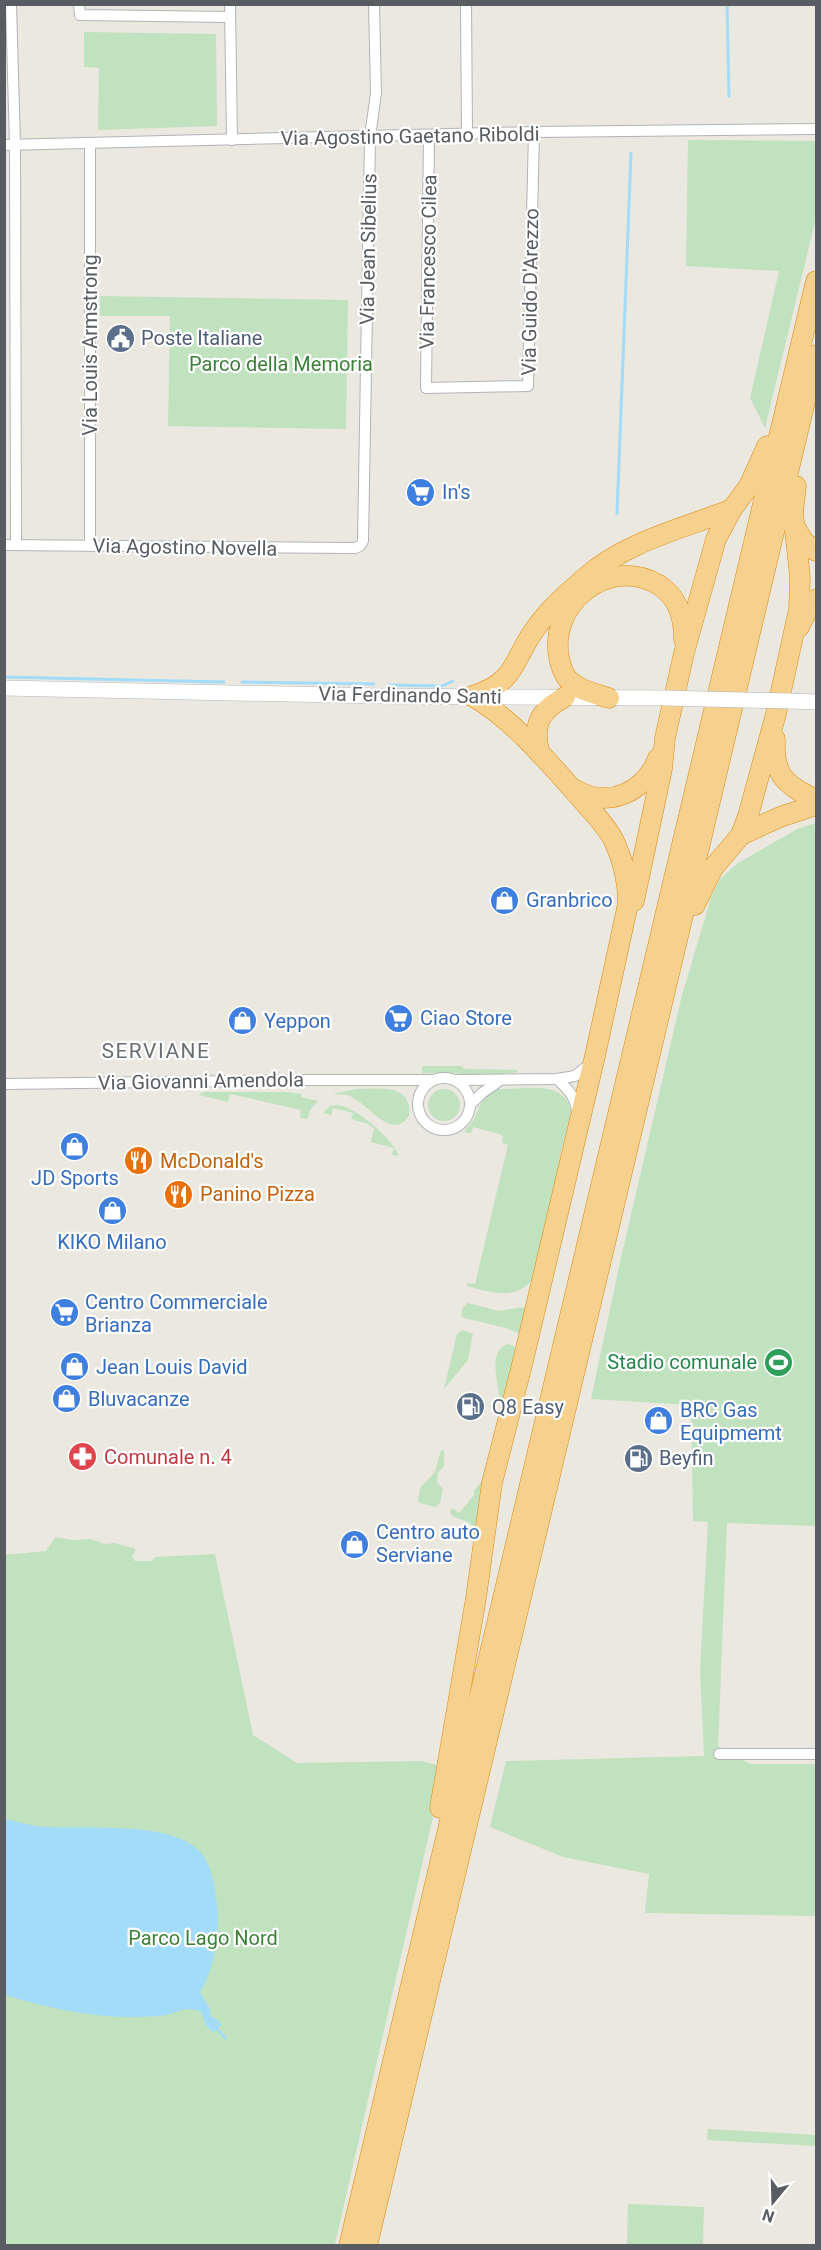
<svg xmlns="http://www.w3.org/2000/svg" width="821" height="2250" viewBox="0 0 821 2250" font-family="Roboto,sans-serif">
  <style>
    .green { fill: #c1e2be }
    .water { fill: #a2dcf9 }
    .lines { fill: none; stroke-linecap: round; stroke-linejoin: round }
    .stream { stroke: #a2dcf9; stroke-width: 3 }
    .street-casing { stroke: #b1b4b7; stroke-width: 12 }
    .secondary-casing { stroke: #b2b6ba; stroke-width: 16 }
    .highway-casing { stroke: #de890e; stroke-width: 21 }
    .street { stroke: #fff; stroke-width: 10 }
    .secondary { stroke: #fff; stroke-width: 15 }
    .highway { stroke: #f6d18d; stroke-width: 20 }
    .secondary-bridge-casing { stroke: #b2b6ba; stroke-width: 16; stroke-linecap: butt }
    .secondary-bridge { stroke: #fff; stroke-width: 15 }
    .labels { text-anchor: middle; dominant-baseline: central; stroke-width: 4.5; stroke-linejoin: round; paint-order: stroke }
    .street-label { font-size: 20px; fill: #595d61; stroke: #fff }
    .service-label { font-size: 20px; fill: #4e5e75; stroke: #fff; text-anchor: start }
    .park-label { font-size: 20px; fill: #3c8039; stroke: #fff }
    .shop-label { font-size: 20px; fill: #366cbe; stroke: #fff; text-anchor: start }
    .food-label { font-size: 20px; fill: #c56008; stroke: #fff; text-anchor: start }
    .leisure-label { font-size: 20px; fill: #27864d; stroke: #fff; text-anchor: end }
    .health-label { font-size: 20px; fill: #be3a42; stroke: #fff; text-anchor: start }
    .neighbourhood-label { font-size: 21px; letter-spacing: 1.5px; fill: #6a6f72; stroke: #fff }
  </style>
  <rect width="100%" height="100%" fill="#ebe8e0"/>
  <g class="green">
    <polygon points="84,32 216,34 217,126 98,130 99,68 84,67"/>
    <polygon points="688,140 816,141 816,218 765,428 750,398 779,271 686,266"/>
    <polygon points="100,296 348,300 346,429 168,426 170,316 100,316"/>
    <polygon points="816,823 816,1526 727,1523 718,1746 750,1764 816,1764 816,1916 645,1913 649,1874 563,1857 490,1827 506,1761 704,1756 700,1672 708,1522 693,1521 691,1405 591,1399 620,1262 682,995 711,898 720,879 738,863 799,828"/>
    <polygon points="422,1066 462,1066 464,1069 518,1070 518,1072 475,1078 456,1073 422,1073"/>
    <circle cx="444" cy="1105" r="16"/>
    <path d="M357 1089C379 1089 413 1083 409 1116 391 1143 366 1100 347 1095 342 1094 337 1094 332 1094Z"/>
    <path d="M500 1089C524 1089 568 1079 571 1113L559 1160V1173L532 1280C515 1301 490 1292 467 1286V1283L475 1284 508 1145 502 1143 503 1135 473 1127 471 1133 464 1132C467 1128 471 1124 474 1119 481 1105 482 1094 500 1089Z"/>
    <polygon points="203,1092 288,1092 301,1094 301,1097 318,1101 310,1110 307,1119 300,1118 301,1110 230,1094 228,1102 199,1095"/>
    <path d="M337 1105C355 1106 393 1139 399 1156L392 1155 394 1148 371 1142 374 1128 368 1124 351 1119 353 1113 333 1108 331 1115 323 1113 330 1106Z"/>
    <polygon points="468,1303 499,1311 524,1307 526,1309 520,1334 506,1328 464,1318 461,1315 463,1307"/>
    <polygon points="463,1330 473,1334 468,1360 444,1389 457,1334"/>
    <path d="M507 1344 514 1346 516 1349 477 1531 468 1522 452 1516 450 1512 452 1508 459 1513 475 1494 473 1492 481 1482C486 1462 500 1423 500 1404 500 1388 486 1352 507 1344Z"/>
    <polygon points="441,1450 444,1450 444,1466 438,1472 437,1482 443,1489 440,1503 435,1507 420,1503 418,1500 420,1488 435,1472"/>
    <polygon points="55,1537 73,1540 90,1539 105,1544 115,1543 136,1549 132,1557 135,1561 152,1561 155,1557 215,1554 253,1735 297,1763 422,1761 440,1766 435,1808 335,2244 5,2245 4,1555 46,1551"/>
    <polygon points="708,2129 816,2135 816,2146 707,2140"/>
    <polygon points="628,2204 704,2207 703,2245 627,2245"/>
  </g>
  <path class="water" d="M5 1819C15 1821 25 1824 36 1826 80 1831 163 1819 197 1849 211 1860 215 1886 217 1904 221 1929 214 1971 200 1992L210 2009 211 2017 215 2018 222 2025 213 2032 206 2025 201 2012C188 2005 179 2012 166 2015 157 2017 147 2016 138 2017 93 2018 48 2008 5 1995Z"/>
  <g class="lines">
    <g class="stream">
      <polyline points="727,4 729,96"/>
      <polyline points="617,514 631,153"/>
      <polyline points="4,677 224,682"/>
      <polyline points="242,682 374,684"/>
      <polyline points="388,685 442,686 453,681"/>
      <polyline points="217,2029 225,2038"/>
    </g>
    <defs>
      <g id="street">
        <polyline points="11,4 15,145 16,545"/>
        <polyline points="79,4 80,15 230,17"/>
        <polyline points="230,4 232,140"/>
        <polyline points="466,4 467,134"/>
        <polyline points="429,135 426,388 528,386 534,132"/>
        <polyline points="90,144 90,546"/>
        <polyline points="4,145 534,132 816,129"/>
        <polyline points="4,545 355,548 360,546 363,541 370,137 376,93 374,4"/>
        <circle cx="444" cy="1104" r="26"/>
        <path d="M557 1079C568 1089 575 1096 577 1111"/>
        <polyline points="455,1080 557,1079 575,1076 590,1064"/>
        <polyline points="4,1084 304,1080 433,1080"/>
        <polyline points="471,1104 482,1093 498,1082"/>
        <polyline points="719,1754 816,1754"/>
      </g>
      <g id="secondary">
        <polyline points="4,688 378,696 665,698"/>
        <polyline points="789,701 816,702"/>
      </g>
      <g id="highway">
        <polyline points="795,527 804,542 816,551"/>
        <polyline points="799,627 806,613 816,599"/>
        <path d="M472 696C519 682 512 658 538 625 551 607 570 591 587 576 628 541 682 529 732 509"/>
        <path d="M609 698C596 694 581 691 571 682 565 678 562 669 560 662 545 606 608 554 659 585 679 598 684 618 684 640"/>
        <path d="M775 739C773 777 786 784 816 800"/>
        <path d="M540 754C532 725 539 711 565 697"/>
        <path d="M576 790C609 809 645 792 658 758"/>
        <polyline points="741,835 780,817 816,805"/>
        <polyline points="634,901 662,769 665,738 684,653 716,539 732,509 749,486 767,446"/>
        <polyline points="695,905 713,868 741,835 748,816 776,714 799,609 800,577 793,512 796,486"/>
        <path d="M440 1808 476 1598 492 1483 523 1361 595 1056 628 904C628 881 624 862 614 841 607 826 593 813 583 801 552 766 512 718 472 696"/>
        <polyline points="349,2246 816,281"/>
        <polyline points="367,2246 816,355"/>
      </g>
    </defs>
    <use href="#street" class="street-casing"/>
    <use href="#secondary" class="secondary-casing"/>
    <use href="#highway" class="highway-casing"/>
    <use href="#street" class="street"/>
    <use href="#secondary" class="secondary"/>
    <use href="#highway" class="highway"/>
    <defs>
      <polyline id="secondary-bridge" points="665,698 789,701"/>
    </defs>
    <use href="#secondary-bridge" class="secondary-bridge-casing"/>
    <use href="#secondary-bridge" class="secondary-bridge"/>
  </g>
  <defs>
    <symbol id="civic-disc" viewBox="-11 -11 22 22"><circle r="9.5" fill="#5c6f8a" stroke="#fff"/><path d="M-.6-6.5H3V-4.5H.6V-3L4-1V1h2V6H-6V1h2V-1L-.6-3ZM-1.2 2.5V6h2.4V2.5Z" fill="#fff"/></symbol>
    <symbol id="supermarket-disc" viewBox="-11 -11 22 22"><circle r="9.5" fill="#3f7fe0" stroke="#fff"/><path d="M-6-5.5h2.5l.6 2H6L4.5 2H-2.5L-4.4-4H-6ZM-1.5 3.2a1.3 1.3 0 1 0 .1 0ZM3 3.2a1.3 1.3 0 1 0 .1 0Z" fill="#fff"/></symbol>
    <symbol id="shop-disc" viewBox="-11 -11 22 22"><circle r="9.5" fill="#3f7fe0" stroke="#fff"/><path d="M-5-2.5h2.3a2.7 3.5 0 0 1 5.4 0H5L5.5 6h-11ZM-1.5-2.5h3a1.5 2.3 0 0 0-3 0Z" fill="#fff"/></symbol>
    <symbol id="restaurant-disc" viewBox="-11 -11 22 22"><circle r="9.5" fill="#e8710a" stroke="#fff"/><path d="M-5-6h1v4h1v-4h1v4h1v-4h1v5L-1.5 .5V6h-2V.5L-5-1ZM5-6V6H3V1.5H1.5Q1.5-4 5-6Z" fill="#fff"/></symbol>
    <symbol id="stadium-disc" viewBox="-11 -11 22 22"><circle r="9.5" fill="#2e9e5b" stroke="#fff"/><path d="M0-5a6.5 5 0 1 0 0 10a6.5 5 0 1 0 0-10ZM-3.5-1.8h7v3.6h-7Z" fill="#fff"/></symbol>
    <symbol id="fuel-disc" viewBox="-11 -11 22 22"><circle r="9.5" fill="#5c6f8a" stroke="#fff"/><path d="M-5.5-6h7V0h2V4h1.3V-2.5L3-4.5l.8-.8L6-3V5H2.5V1h-1V6h-7ZM-4.2-4.7v3.2H.2V-4.7Z" fill="#fff"/></symbol>
    <symbol id="pharmacy-disc" viewBox="-11 -11 22 22"><circle r="9.5" fill="#e0444e" stroke="#fff"/><path d="M-2-6h4v4h4v4h-4v4h-4v-4h-4v-4h4Z" fill="#fff"/></symbol>
  </defs>
  <g fill-rule="evenodd">
    <use href="#civic-disc" x="104" y="322" width="33" height="33"/>
    <use href="#supermarket-disc" x="404" y="476" width="33" height="33"/>
    <use href="#shop-disc" x="488" y="884" width="33" height="33"/>
    <use href="#supermarket-disc" x="382" y="1002" width="33" height="33"/>
    <use href="#shop-disc" x="226" y="1004" width="33" height="33"/>
    <use href="#shop-disc" x="58" y="1130" width="33" height="33"/>
    <use href="#restaurant-disc" x="122" y="1144" width="33" height="33"/>
    <use href="#restaurant-disc" x="162" y="1178" width="33" height="33"/>
    <use href="#shop-disc" x="96" y="1194" width="33" height="33"/>
    <use href="#supermarket-disc" x="48" y="1296" width="33" height="33"/>
    <use href="#stadium-disc" x="762" y="1346" width="33" height="33"/>
    <use href="#shop-disc" x="58" y="1350" width="33" height="33"/>
    <use href="#shop-disc" x="50" y="1382" width="33" height="33"/>
    <use href="#fuel-disc" x="454" y="1390" width="33" height="33"/>
    <use href="#shop-disc" x="642" y="1404" width="33" height="33"/>
    <use href="#pharmacy-disc" x="66" y="1440" width="33" height="33"/>
    <use href="#fuel-disc" x="622" y="1442" width="33" height="33"/>
    <use href="#shop-disc" x="338" y="1528" width="33" height="33"/>
  </g>
  <g class="labels">
    <g class="street-label">
      <text transform="translate(410 136) rotate(-1)">Via Agostino Gaetano Riboldi</text>
      <text transform="translate(368 249) rotate(-89)">Via Jean Sibelius</text>
      <text transform="translate(428 262) rotate(-89)">Via Francesco Cilea</text>
      <text transform="translate(530 292) rotate(-89)">Via Guido D'Arezzo</text>
      <text transform="translate(90 345) rotate(-90)">Via Louis Armstrong</text>
      <text transform="translate(185 547) rotate(1)">Via Agostino Novella</text>
      <text transform="translate(410 695) rotate(1)">Via Ferdinando Santi</text>
      <text transform="translate(201 1081) rotate(-1)">Via Giovanni Amendola</text>
    </g>
    <g class="service-label">
      <text x="141" y="338">Poste Italiane</text>
      <text x="492" y="1407">Q8 Easy</text>
      <text x="659" y="1458">Beyfin</text>
    </g>
    <g class="park-label">
      <text x="281" y="364">Parco della Memoria</text>
      <text x="203" y="1938">Parco Lago Nord</text>
    </g>
    <g class="shop-label">
      <text x="442" y="492">In's</text>
      <text x="526" y="900">Granbrico</text>
      <text x="420" y="1018">Ciao Store</text>
      <text x="264" y="1021">Yeppon</text>
      <text x="75" y="1178" text-anchor="middle">JD Sports</text>
      <text x="112" y="1242" text-anchor="middle">KIKO Milano</text>
      <text x="85" y="1302">Centro Commerciale<tspan x="85" dy="23">Brianza</tspan></text>
      <text x="96" y="1367">Jean Louis David</text>
      <text x="88" y="1399">Bluvacanze</text>
      <text x="680" y="1410">BRC Gas<tspan x="680" dy="23">Equipmemt</tspan></text>
      <text x="376" y="1532">Centro auto<tspan x="376" dy="23">Serviane</tspan></text>
    </g>
    <g class="food-label">
      <text x="160" y="1161">McDonald's</text>
      <text x="200" y="1194">Panino Pizza</text>
    </g>
    <g class="leisure-label">
      <text x="757" y="1362">Stadio comunale</text>
    </g>
    <g class="health-label">
      <text x="104" y="1457">Comunale n. 4</text>
    </g>
    <g class="neighbourhood-label">
      <text x="156" y="1051">SERVIANE</text>
    </g>
  </g>
  <rect width="821" height="2250" fill="none" stroke="#595d61" stroke-width="12"/>
  <g transform="translate(773 2202) rotate(199)" stroke="#ffffff" stroke-width="4.5" paint-order="stroke">
  <path d="M0-4.5L10 22L0 15L-10 22Z" fill="#595d61"/>
  <text y="-9" font-size="16" font-weight="bold" text-anchor="middle" fill="#595d61">N</text>
  </g>
</svg>
